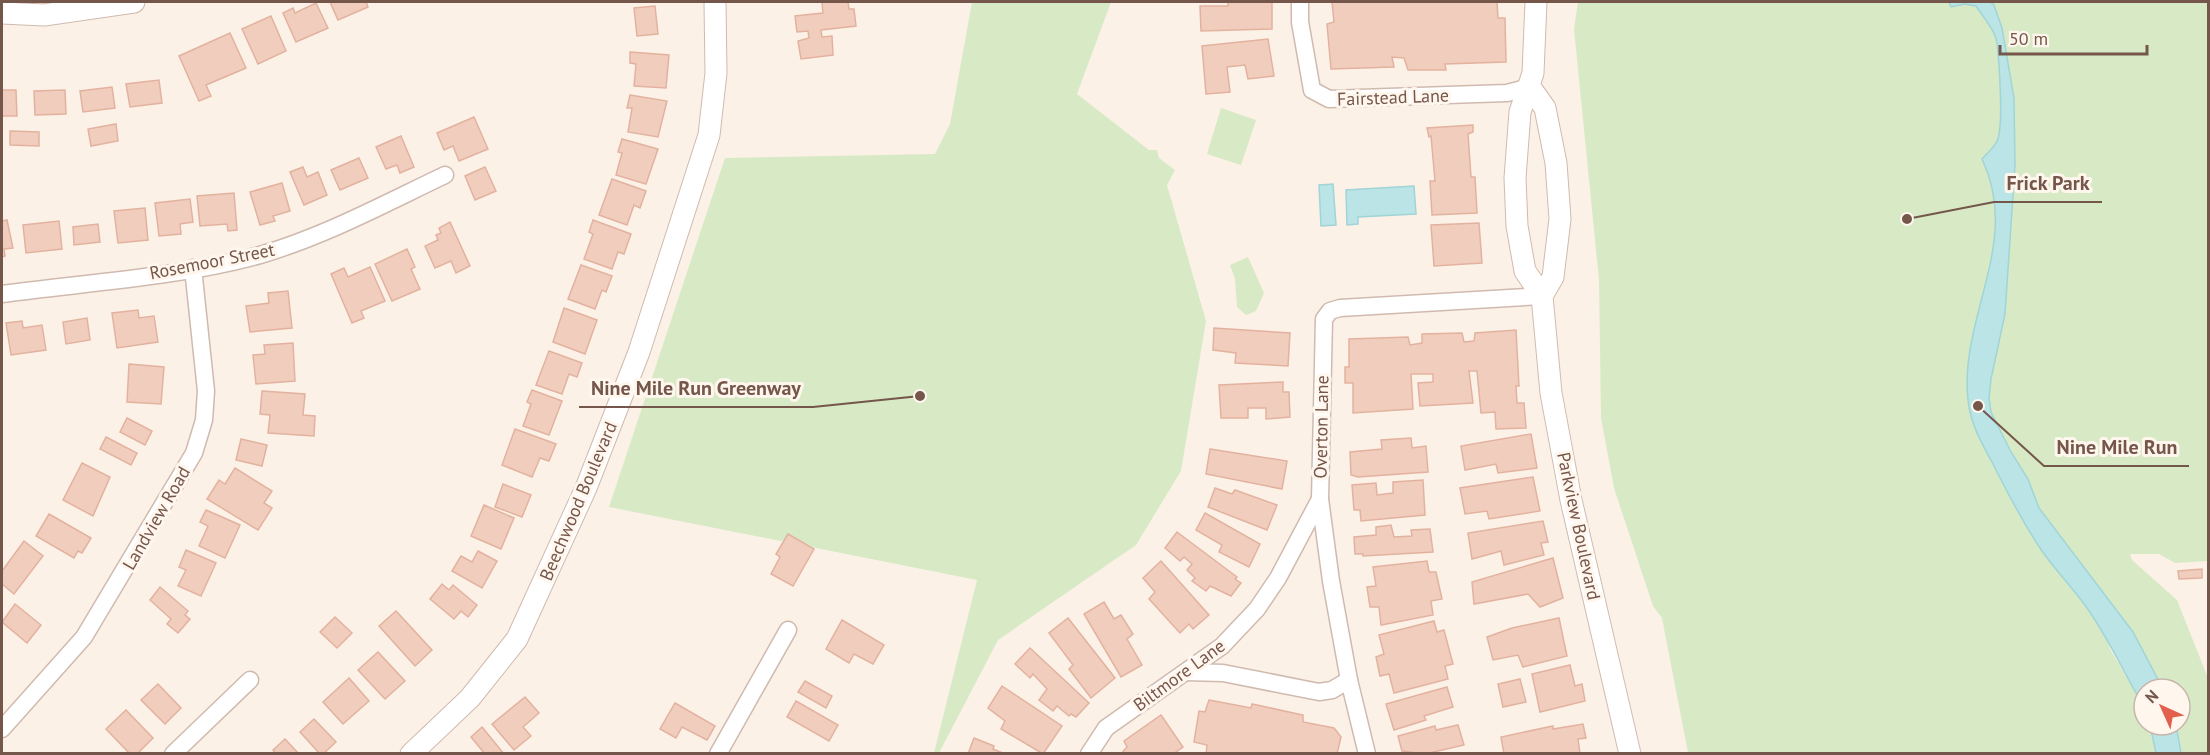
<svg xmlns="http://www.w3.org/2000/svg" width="2210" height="755" viewBox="0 0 2210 755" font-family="'PT Sans',sans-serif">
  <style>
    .green { fill: #d7eac5 }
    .water { fill: #bbe4e6; stroke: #a1d4d7; stroke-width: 1.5 }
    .building { fill: #f1cdbe; stroke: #e3b29f; stroke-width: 1.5 }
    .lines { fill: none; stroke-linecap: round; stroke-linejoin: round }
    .minor-casing { stroke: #d0baaf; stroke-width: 19 }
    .tertiary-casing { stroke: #d0baaf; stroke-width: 23 }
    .minor { stroke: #fff; stroke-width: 16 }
    .tertiary { stroke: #fff; stroke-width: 21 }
    .labels { text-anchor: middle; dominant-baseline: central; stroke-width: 6; stroke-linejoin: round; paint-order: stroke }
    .street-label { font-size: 18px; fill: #75564b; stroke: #fff6ed }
    .leader { fill: none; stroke: #75564b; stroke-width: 2 }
    .callout-dot { fill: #75564b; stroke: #fff6ed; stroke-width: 2 }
    .callout-label { font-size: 20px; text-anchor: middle; font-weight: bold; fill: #75564b; stroke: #fff6ed; stroke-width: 6; stroke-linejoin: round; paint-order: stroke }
  </style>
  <rect width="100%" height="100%" fill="#fcf1e6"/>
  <g class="green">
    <polygon points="972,2 1111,2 1077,94 1149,150 1157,150 1159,158 1175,170 1167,185 1206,321 1181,471 1136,545 998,640 939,753 934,753 977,580 609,507 725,158 935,154 950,124"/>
    <polygon points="1578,2 2208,2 2208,561 2175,563 2159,554 2130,554 2132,560 2177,600 2208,678 2208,753 2181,753 2176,725 2180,725 2180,689 2163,689 2133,632 2080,561 2110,649 2144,707 2144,725 2150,725 2156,753 1688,753 1662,618 1653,606 1614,488 1601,418 1599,280 1574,29"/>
    <polygon points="1221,108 1256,120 1241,165 1207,154"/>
    <polygon points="1248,257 1264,293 1256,311 1246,315 1237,307 1235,279 1230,265"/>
  </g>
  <g class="water">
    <path d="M1949 2H1990L1994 5 2002 28 2014 98 2015 165 2005 314 1991 379 1989 398 1991 412 2011 452 2028 479 2039 508 2133 632 2163 689H2144V707C2125 675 2109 639 2087 608 2073 588 2056 571 2042 551 2023 523 2008 494 1993 464 1982 444 1970 423 1968 400 1959 316 2022 243 1982 159 1986 154 1994 148 1997 141 2004 128 1999 60 1997 43 1995 30 1983 17 1976 6L1965 4 1951 7Z"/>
    <polygon points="1333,184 1336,225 1321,226 1319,185"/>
    <polygon points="1414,186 1416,214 1358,217 1358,224 1347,225 1346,190"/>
    <polygon points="2150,725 2176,725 2181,753 2156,753"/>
  </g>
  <g class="building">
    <polygon points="330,2 366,2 368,7 338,20"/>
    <polygon points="822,2 848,2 849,9 854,9 856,26 821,30 822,37 832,36 833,55 801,59 798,41 809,38 808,31 797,32 795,16 823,13"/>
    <polygon points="1228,2 1272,2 1272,29 1201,31 1200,6 1228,6"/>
    <polygon points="1332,2 1497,2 1498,18 1505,18 1506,62 1445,64 1446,70 1408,70 1404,58 1392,57 1394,67 1331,69 1327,24 1334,22"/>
    <polygon points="316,3 328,28 296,42 283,13 293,8 295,13"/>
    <polygon points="655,6 658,34 637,36 634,8"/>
    <polygon points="271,16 286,51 258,64 242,29"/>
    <polygon points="230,33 246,68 206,85 211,96 199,101 179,56"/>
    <polygon points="1268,39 1274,76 1248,79 1245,65 1227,67 1230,92 1206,94 1202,46"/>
    <polygon points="630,52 669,55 666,88 634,86 636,64 630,63"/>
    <polygon points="159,80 162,103 130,107 126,84"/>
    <polygon points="112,87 115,108 83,112 80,91"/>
    <polygon points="2,90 16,90 17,116 2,116"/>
    <polygon points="65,90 66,114 35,115 34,91"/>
    <polygon points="630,95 667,101 658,137 628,132 632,108 627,108"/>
    <polygon points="474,117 488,149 459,161 453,146 444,150 437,133"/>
    <polygon points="116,124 118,141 91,146 88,129"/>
    <polygon points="1473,125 1473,132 1468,134 1471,177 1475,177 1477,213 1432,215 1430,181 1435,181 1431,136 1429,137 1427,128"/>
    <polygon points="10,131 39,132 39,146 10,145"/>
    <polygon points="401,136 414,167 400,173 397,165 386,169 376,147"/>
    <polygon points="622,139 658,149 646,184 616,175 622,153 618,152"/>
    <polygon points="359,158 368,178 340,190 331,170"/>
    <polygon points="303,167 307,177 318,172 327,195 304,205 290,172"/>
    <polygon points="485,167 496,191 475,200 465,176"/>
    <polygon points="612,179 646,191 640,208 634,205 627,225 599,215"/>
    <polygon points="282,183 290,211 273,216 275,221 260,225 250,192"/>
    <polygon points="234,193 237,230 228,231 227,224 200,226 197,196"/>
    <polygon points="190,199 193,222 180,224 181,234 159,236 155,203"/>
    <polygon points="145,208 148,240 118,243 114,211"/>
    <polygon points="7,220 13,248 4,249 5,256 2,257 2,221"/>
    <polygon points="593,220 631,234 624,254 618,252 612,269 584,259 593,234 589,232"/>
    <polygon points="59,221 62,249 26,253 23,225"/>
    <polygon points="450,222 470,266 456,273 451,261 435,268 425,246 438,240 436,235 441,233 439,228"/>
    <polygon points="1479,223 1482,263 1434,266 1431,225"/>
    <polygon points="98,224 100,242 74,245 73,227"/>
    <polygon points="407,249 415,267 411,269 420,289 392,301 375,264"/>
    <polygon points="581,265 612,276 606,292 602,290 595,309 568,299"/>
    <polygon points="370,267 385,301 361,311 364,318 352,323 331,274 344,268 348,277"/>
    <polygon points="288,291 292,328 250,332 246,306 269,303 268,293"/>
    <polygon points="564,308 597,320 585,354 553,342"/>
    <polygon points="138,310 139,318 154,316 158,342 117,348 112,313"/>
    <polygon points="87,318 90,340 66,344 63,322"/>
    <polygon points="22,321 23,328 42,325 46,350 11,355 6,323"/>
    <polygon points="1214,328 1290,333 1288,366 1235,363 1236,353 1213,350"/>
    <polygon points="1516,330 1519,386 1516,386 1517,403 1524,403 1526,428 1496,429 1495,412 1481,413 1477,371 1469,371 1473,403 1420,406 1418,383 1433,382 1433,374 1411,374 1413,409 1353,413 1353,383 1345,383 1345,367 1349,367 1349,339 1408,337 1410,345 1422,343 1422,334 1462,333 1464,342 1474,341 1475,333"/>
    <polygon points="293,343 295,381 256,384 253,355 265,354 264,345"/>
    <polygon points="549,351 582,363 577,377 569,374 562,394 536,385"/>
    <polygon points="129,364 164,367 161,404 127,402"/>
    <polygon points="1283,382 1283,392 1289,392 1290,417 1266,419 1266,408 1248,408 1248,418 1221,418 1219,385"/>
    <polygon points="532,390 562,401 549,435 523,426 531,404 527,402"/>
    <polygon points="262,391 305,394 303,415 315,416 314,436 268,433 270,415 260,414"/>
    <polygon points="127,418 152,431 145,445 120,432"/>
    <polygon points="515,429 556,444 549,461 540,458 532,477 502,465"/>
    <polygon points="1531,434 1537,468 1498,473 1496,464 1465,470 1461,446"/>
    <polygon points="106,437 137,453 131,465 100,449"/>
    <polygon points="1411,438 1412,448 1426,446 1428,472 1358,477 1351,475 1350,452 1382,449 1381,440"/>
    <polygon points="241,439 267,445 262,466 236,460"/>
    <polygon points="1210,449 1287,461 1282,489 1206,474"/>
    <polygon points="82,463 110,477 93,516 63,500"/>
    <polygon points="235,468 272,491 264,503 272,508 258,530 207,499 219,480 225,484"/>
    <polygon points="1533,477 1540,511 1489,519 1487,511 1465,514 1460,488"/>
    <polygon points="1423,480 1425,515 1361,521 1360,510 1354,510 1352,485 1376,483 1377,495 1393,493 1393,482"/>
    <polygon points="503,484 531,495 522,517 495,507"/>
    <polygon points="1215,488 1232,494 1235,490 1277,505 1267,530 1208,507"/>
    <polygon points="484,505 514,518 501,549 471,536"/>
    <polygon points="206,510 240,525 225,558 199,546 208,526 200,522"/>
    <polygon points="1205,513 1260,544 1249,567 1219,552 1222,545 1196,530"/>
    <polygon points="49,514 91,538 82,553 78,551 74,558 36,536"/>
    <polygon points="1543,521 1548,542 1541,543 1544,555 1504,565 1501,551 1472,559 1468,533"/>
    <polygon points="1391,525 1394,537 1412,536 1411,530 1430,529 1433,552 1363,556 1363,554 1355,554 1354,537 1376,535 1376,527"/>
    <polygon points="1177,532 1237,577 1235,579 1241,583 1231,596 1210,586 1206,591 1192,581 1195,578 1187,570 1192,564 1184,557 1180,561 1165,548"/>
    <polygon points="788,534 814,549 793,586 771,574 780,557 776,554"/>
    <polygon points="24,541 43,556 14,594 2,584 2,571"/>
    <polygon points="186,550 216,563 201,596 178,586 186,570 179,567"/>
    <polygon points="478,551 497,561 482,588 452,571 461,556 472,562"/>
    <polygon points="1553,558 1563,598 1540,607 1528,594 1474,604 1472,582"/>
    <polygon points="1161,561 1209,615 1193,629 1189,624 1180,633 1149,599 1155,592 1143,578"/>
    <polygon points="1427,561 1429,572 1436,572 1442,599 1431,601 1433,615 1381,625 1379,607 1370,607 1367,587 1376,586 1373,567"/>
    <polygon points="2202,569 2202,578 2179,579 2178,571"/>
    <polygon points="442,584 449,590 453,585 477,605 468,617 461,611 454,619 430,599"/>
    <polygon points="160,587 188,611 185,615 190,619 178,633 167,624 171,619 150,600"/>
    <polygon points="1104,602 1114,619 1121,615 1133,634 1127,639 1142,665 1121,677 1084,614"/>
    <polygon points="15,604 41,625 27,643 2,622"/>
    <polygon points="396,611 432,650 415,666 379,626"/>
    <polygon points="335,617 352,633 337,648 320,632"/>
    <polygon points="1068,618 1115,678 1091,698 1069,669 1073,665 1049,633"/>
    <polygon points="1559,618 1567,656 1523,667 1518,655 1493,660 1487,637 1512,628"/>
    <polygon points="842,620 884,645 873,664 854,654 849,663 826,649"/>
    <polygon points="1434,621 1437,632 1444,630 1453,664 1445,666 1448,679 1394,693 1389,674 1380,676 1376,657 1384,654 1379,635"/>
    <polygon points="1030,648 1089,703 1076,717 1071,714 1069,716 1057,706 1053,711 1039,700 1047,689 1033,674 1030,678 1015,664"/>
    <polygon points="378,652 405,681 385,699 358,670"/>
    <polygon points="1570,665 1575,686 1582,684 1585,701 1540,712 1532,674"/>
    <polygon points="349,678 369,701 343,724 323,702"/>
    <polygon points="1520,679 1526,702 1503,707 1498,684"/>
    <polygon points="805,681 832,696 826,708 798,692"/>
    <polygon points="158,684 181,708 165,724 141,700"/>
    <polygon points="1002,686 1062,726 1043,754 1001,729 1005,721 988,708"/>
    <polygon points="1447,687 1453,707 1424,716 1426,720 1394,730 1386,704"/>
    <polygon points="525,697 539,713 523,727 531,736 514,750 492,724"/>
    <polygon points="1209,700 1251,708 1252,704 1303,715 1303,722 1334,728 1341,737 1337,754 1206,754 1207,745 1194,742 1199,711 1205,712"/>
    <polygon points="796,701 838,725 829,741 787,717"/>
    <polygon points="675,703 715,726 707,740 682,727 676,738 660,729"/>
    <polygon points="126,710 153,738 137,754 130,754 106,729"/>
    <polygon points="1161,715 1183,747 1173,754 1121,754 1127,747 1124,741"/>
    <polygon points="314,719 336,742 323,754 320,754 300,732"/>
    <polygon points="1583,724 1586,738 1578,739 1580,754 1504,754 1501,737 1553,726 1553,729"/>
    <polygon points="1458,725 1464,745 1425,754 1402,751 1398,736 1435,726 1436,730"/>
    <polygon points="482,727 491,738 504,754 485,754 471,737"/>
    <polygon points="974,738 994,746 993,749 1005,754 968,754"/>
    <polygon points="285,739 299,754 276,754 273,750"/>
  </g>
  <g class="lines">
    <defs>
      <g id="minor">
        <polyline points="1300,2 1300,22 1312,90 1329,99 1507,93 1530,87"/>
        <path d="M2 294C84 283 181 277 260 255 325 236 384 204 445 175"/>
        <polyline points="1186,672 1223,673 1319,692 1332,690 1349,680"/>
        <polyline points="2,729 84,637 194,453 204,420 206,391 193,268"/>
        <polyline points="173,754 250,680"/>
        <polyline points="718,754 788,630"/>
        <polyline points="1089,754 1106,728 1222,646 1257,609 1278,578 1320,499"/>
        <polyline points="1367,754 1349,680 1331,581 1320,499 1324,319 1330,311 1340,308 1542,296"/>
      </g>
      <g id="tertiary">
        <polyline points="1536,2 1533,73 1520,112 1515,178 1517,226 1525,271 1542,296"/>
        <polyline points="2,13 44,15 134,2"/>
        <polyline points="1530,87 1545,108 1556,163 1560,219 1553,277 1542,296 1551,393 1571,500 1630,754"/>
        <polyline points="411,754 470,698 517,639 586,488 639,352 709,135 716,73 715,2"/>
      </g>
    </defs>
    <use href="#minor" class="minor-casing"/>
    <use href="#tertiary" class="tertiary-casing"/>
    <use href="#minor" class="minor"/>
    <use href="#tertiary" class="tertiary"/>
  </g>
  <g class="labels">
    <g class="street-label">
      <text transform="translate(1393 97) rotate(-2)">Fairstead Lane</text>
      <text transform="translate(212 261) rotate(-11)">Rosemoor Street</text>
      <text transform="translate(1321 427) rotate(-89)">Overton Lane</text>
      <text transform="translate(578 501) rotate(-67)">Beechwood Boulevard</text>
      <text transform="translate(156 518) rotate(-60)">Landview Road</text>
      <text transform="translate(1579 526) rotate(78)">Parkview Boulevard</text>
      <text transform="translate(1179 675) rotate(-36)">Biltmore Lane</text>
    </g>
  </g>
  <path class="leader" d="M1907 219L1994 202H2102M920 396L813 407H579M1978 406L2044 466H2189"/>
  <g class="callout-dot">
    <circle cx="1907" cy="219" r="6"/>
    <circle cx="920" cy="396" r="6"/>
    <circle cx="1978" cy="406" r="6"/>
  </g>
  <g class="callout-label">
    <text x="2048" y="190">Frick Park</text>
    <text x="696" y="395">Nine Mile Run Greenway</text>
    <text x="2117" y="454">Nine Mile Run</text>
  </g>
  <rect width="2210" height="755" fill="none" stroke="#75564b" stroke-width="6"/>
  <g transform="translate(2162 707) rotate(315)"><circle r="28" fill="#fff6ed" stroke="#c8b6ac" stroke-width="1.5"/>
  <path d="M0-4.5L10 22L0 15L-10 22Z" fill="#e4604e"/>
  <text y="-9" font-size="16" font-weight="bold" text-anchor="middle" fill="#75564b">N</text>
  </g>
  <path d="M2000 45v9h147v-9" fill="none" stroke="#75564b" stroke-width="3"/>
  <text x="2009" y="45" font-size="18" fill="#75564b" stroke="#fff6ed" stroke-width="4.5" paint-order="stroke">50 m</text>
</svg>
